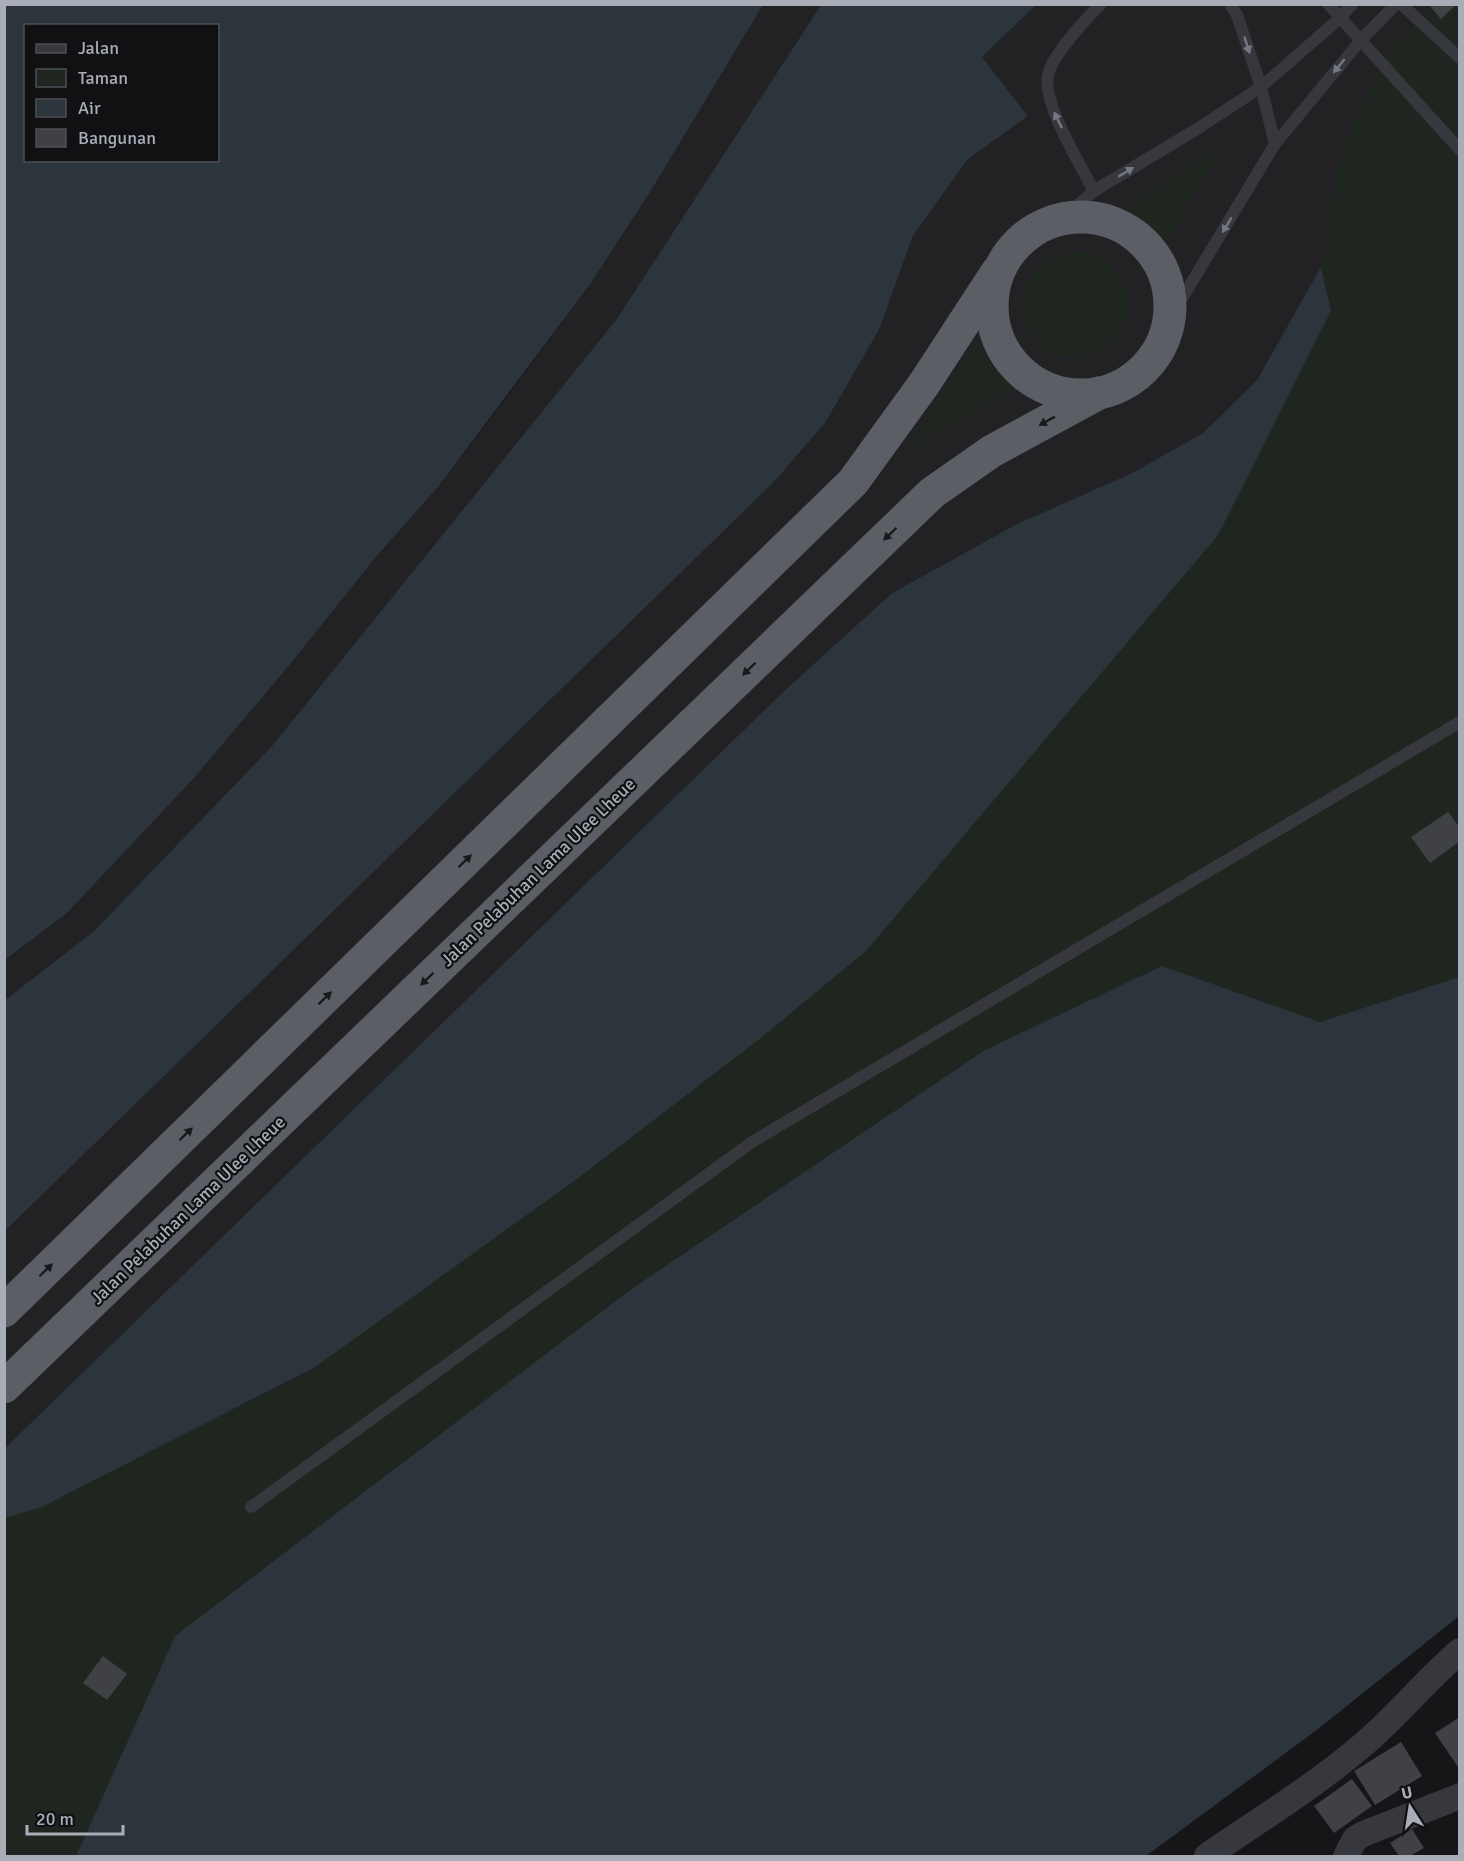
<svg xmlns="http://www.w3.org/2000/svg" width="1464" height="1861" viewBox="0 0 1464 1861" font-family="Signika,sans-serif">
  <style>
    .built { fill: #222225 }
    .green { fill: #1e261f }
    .water { fill: #2c353c; fill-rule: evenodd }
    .building { fill: #404145 }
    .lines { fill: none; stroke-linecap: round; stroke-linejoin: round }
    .service { stroke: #37383d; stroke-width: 12 }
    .minor { stroke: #37383d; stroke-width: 26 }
    .trunk { stroke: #5b5e65; stroke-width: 33 }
    .oneway { fill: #757881 }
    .oneway2 { fill: #18191b }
    .labels { text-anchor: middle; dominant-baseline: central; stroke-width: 4.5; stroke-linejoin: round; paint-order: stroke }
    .street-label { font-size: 18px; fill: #a8adb8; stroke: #111113 }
  </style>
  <rect width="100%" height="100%" fill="#161618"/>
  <g class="built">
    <polygon points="763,5 821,5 616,320 272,746 94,931 5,1000 5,960 67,913 292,662 376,557 438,487 506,398 591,283 652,189"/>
    <polygon points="1036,5 1459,5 1459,977 1320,1022 175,1636 76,1856 5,1856 5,1518 42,1507 1218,535 1321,268 1257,380 1203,433 1132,473 1017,524 892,593 783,692 5,1448 5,1231 774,482 825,423 879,330 913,236 968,159 1028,116 982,57"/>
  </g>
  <g class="green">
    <polygon points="1431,5 1459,5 1459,977 1320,1022 1162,966 985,1050 630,1290 175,1636 76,1856 5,1856 5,1518 42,1507 315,1367 1331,311 1321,267 1340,154 1384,58"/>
    <polygon points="1224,143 1161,253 1119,213"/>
    <circle cx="1075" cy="305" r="53"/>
    <polygon points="976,345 1016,387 907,451"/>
  </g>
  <g class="water">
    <path d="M5 4 763 5 652 189 591 283 438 487 376 557 292 662 193 779 67 913 5 960ZM26 26H218V160H26Z"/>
    <polygon points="821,5 1036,5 982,57 1028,116 968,159 913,236 879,330 825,423 774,482 5,1231 5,1000 94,931 272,746 616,320"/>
    <polygon points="1321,267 1331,311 1218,535 867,950 762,1037 577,1179 315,1367 42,1507 5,1518 5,1448 783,692 892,593 1017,524 1132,473 1203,433 1257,380"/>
    <polygon points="1162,966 1320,1022 1459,977 1459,1616 1318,1729 1146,1856 76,1856 175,1636 630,1290 985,1050"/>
  </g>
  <g class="building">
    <polygon points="1428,4 1457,4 1441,19"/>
    <polygon points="1448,812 1460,828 1460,841 1430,863 1411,837"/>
    <polygon points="103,1656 127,1674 107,1700 83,1683"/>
    <polygon points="1460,1717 1460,1766 1458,1767 1435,1733"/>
    <polygon points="1401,1742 1422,1776 1375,1805 1354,1771"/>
    <polygon points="1352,1779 1372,1806 1334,1833 1314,1806"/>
    <polygon points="1412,1829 1424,1848 1410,1856 1399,1856 1390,1843"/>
  </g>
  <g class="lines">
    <g class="service">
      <polyline points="1230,4 1237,15 1261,87 1275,144"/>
      <polyline points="1328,4 1460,150"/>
      <polyline points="1401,4 1460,58"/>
      <path d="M1094 191C1080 164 1042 103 1048 75 1053 54 1085 20 1101 4"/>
      <polyline points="1062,219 1094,191 1197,129 1261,87 1340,18 1352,4"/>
      <polyline points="1169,320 1275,144 1361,40 1396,4"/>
      <polyline points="251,1507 752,1142 1460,722"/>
    </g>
    <g class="minor">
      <path d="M1207 1856C1259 1820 1315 1786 1364 1744 1398 1715 1426 1680 1460 1651"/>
      <polyline points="1346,1856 1355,1839 1363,1834 1460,1796"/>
    </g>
    <g class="trunk">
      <circle cx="1081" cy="306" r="89"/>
      <polyline points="4,1311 853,482 924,384 997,272"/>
      <polyline points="4,1387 932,493 992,451 1099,393"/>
    </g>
  </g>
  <defs><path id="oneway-solid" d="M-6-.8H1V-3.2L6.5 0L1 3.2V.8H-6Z" transform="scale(1.5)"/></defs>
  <g class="oneway">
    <use href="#oneway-solid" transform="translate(1247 45) rotate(72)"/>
    <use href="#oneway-solid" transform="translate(1339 66) rotate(129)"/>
    <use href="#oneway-solid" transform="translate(1058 120) rotate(-116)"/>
    <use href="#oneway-solid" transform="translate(1126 172) rotate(-31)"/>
    <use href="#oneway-solid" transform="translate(1227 225) rotate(121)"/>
  </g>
  <g class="oneway2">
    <use href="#oneway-solid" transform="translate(1047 421) rotate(151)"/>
    <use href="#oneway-solid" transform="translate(890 534) rotate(136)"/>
    <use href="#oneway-solid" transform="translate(749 669) rotate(136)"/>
    <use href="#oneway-solid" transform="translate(465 861) rotate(-44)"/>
    <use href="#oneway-solid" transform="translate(427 979) rotate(136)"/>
    <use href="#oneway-solid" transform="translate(325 998) rotate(-44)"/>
    <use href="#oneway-solid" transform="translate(186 1134) rotate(-44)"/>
    <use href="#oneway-solid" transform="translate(46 1270) rotate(-44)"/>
  </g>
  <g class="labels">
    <g class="street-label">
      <text transform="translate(538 872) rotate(-44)">Jalan Pelabuhan Lama Ulee Lheue</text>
      <text transform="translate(188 1210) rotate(-44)">Jalan Pelabuhan Lama Ulee Lheue</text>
    </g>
  </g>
  <rect width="1464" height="1861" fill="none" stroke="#a8adb8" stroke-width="12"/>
  <rect x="24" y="24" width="195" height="138" fill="#111113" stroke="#4d4f55" stroke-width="1.5"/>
  <rect x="36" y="44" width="30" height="9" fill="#37383d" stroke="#4d4f55" stroke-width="1.5"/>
  <text x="78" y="54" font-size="18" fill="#a8adb8">Jalan</text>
  <rect x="36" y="69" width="30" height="18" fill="#1e261f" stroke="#4d4f55" stroke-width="1.5"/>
  <text x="78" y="84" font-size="18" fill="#a8adb8">Taman</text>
  <rect x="36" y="99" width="30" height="18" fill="#2c353c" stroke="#4d4f55" stroke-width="1.5"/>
  <text x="78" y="114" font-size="18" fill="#a8adb8">Air</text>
  <rect x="36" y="129" width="30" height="18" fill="#404145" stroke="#4d4f55" stroke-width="1.5"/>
  <text x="78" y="144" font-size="18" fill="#a8adb8">Bangunan</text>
  <g transform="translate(1410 1807) rotate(348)" stroke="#111113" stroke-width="4.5" paint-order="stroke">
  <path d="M0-4.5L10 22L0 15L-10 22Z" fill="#a8adb8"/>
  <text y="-9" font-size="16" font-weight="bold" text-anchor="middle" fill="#a8adb8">U</text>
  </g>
  <path d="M27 1825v9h96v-9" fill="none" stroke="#a8adb8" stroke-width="3"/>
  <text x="36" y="1825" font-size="18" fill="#a8adb8" stroke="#111113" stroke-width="4.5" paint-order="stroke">20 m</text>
</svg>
